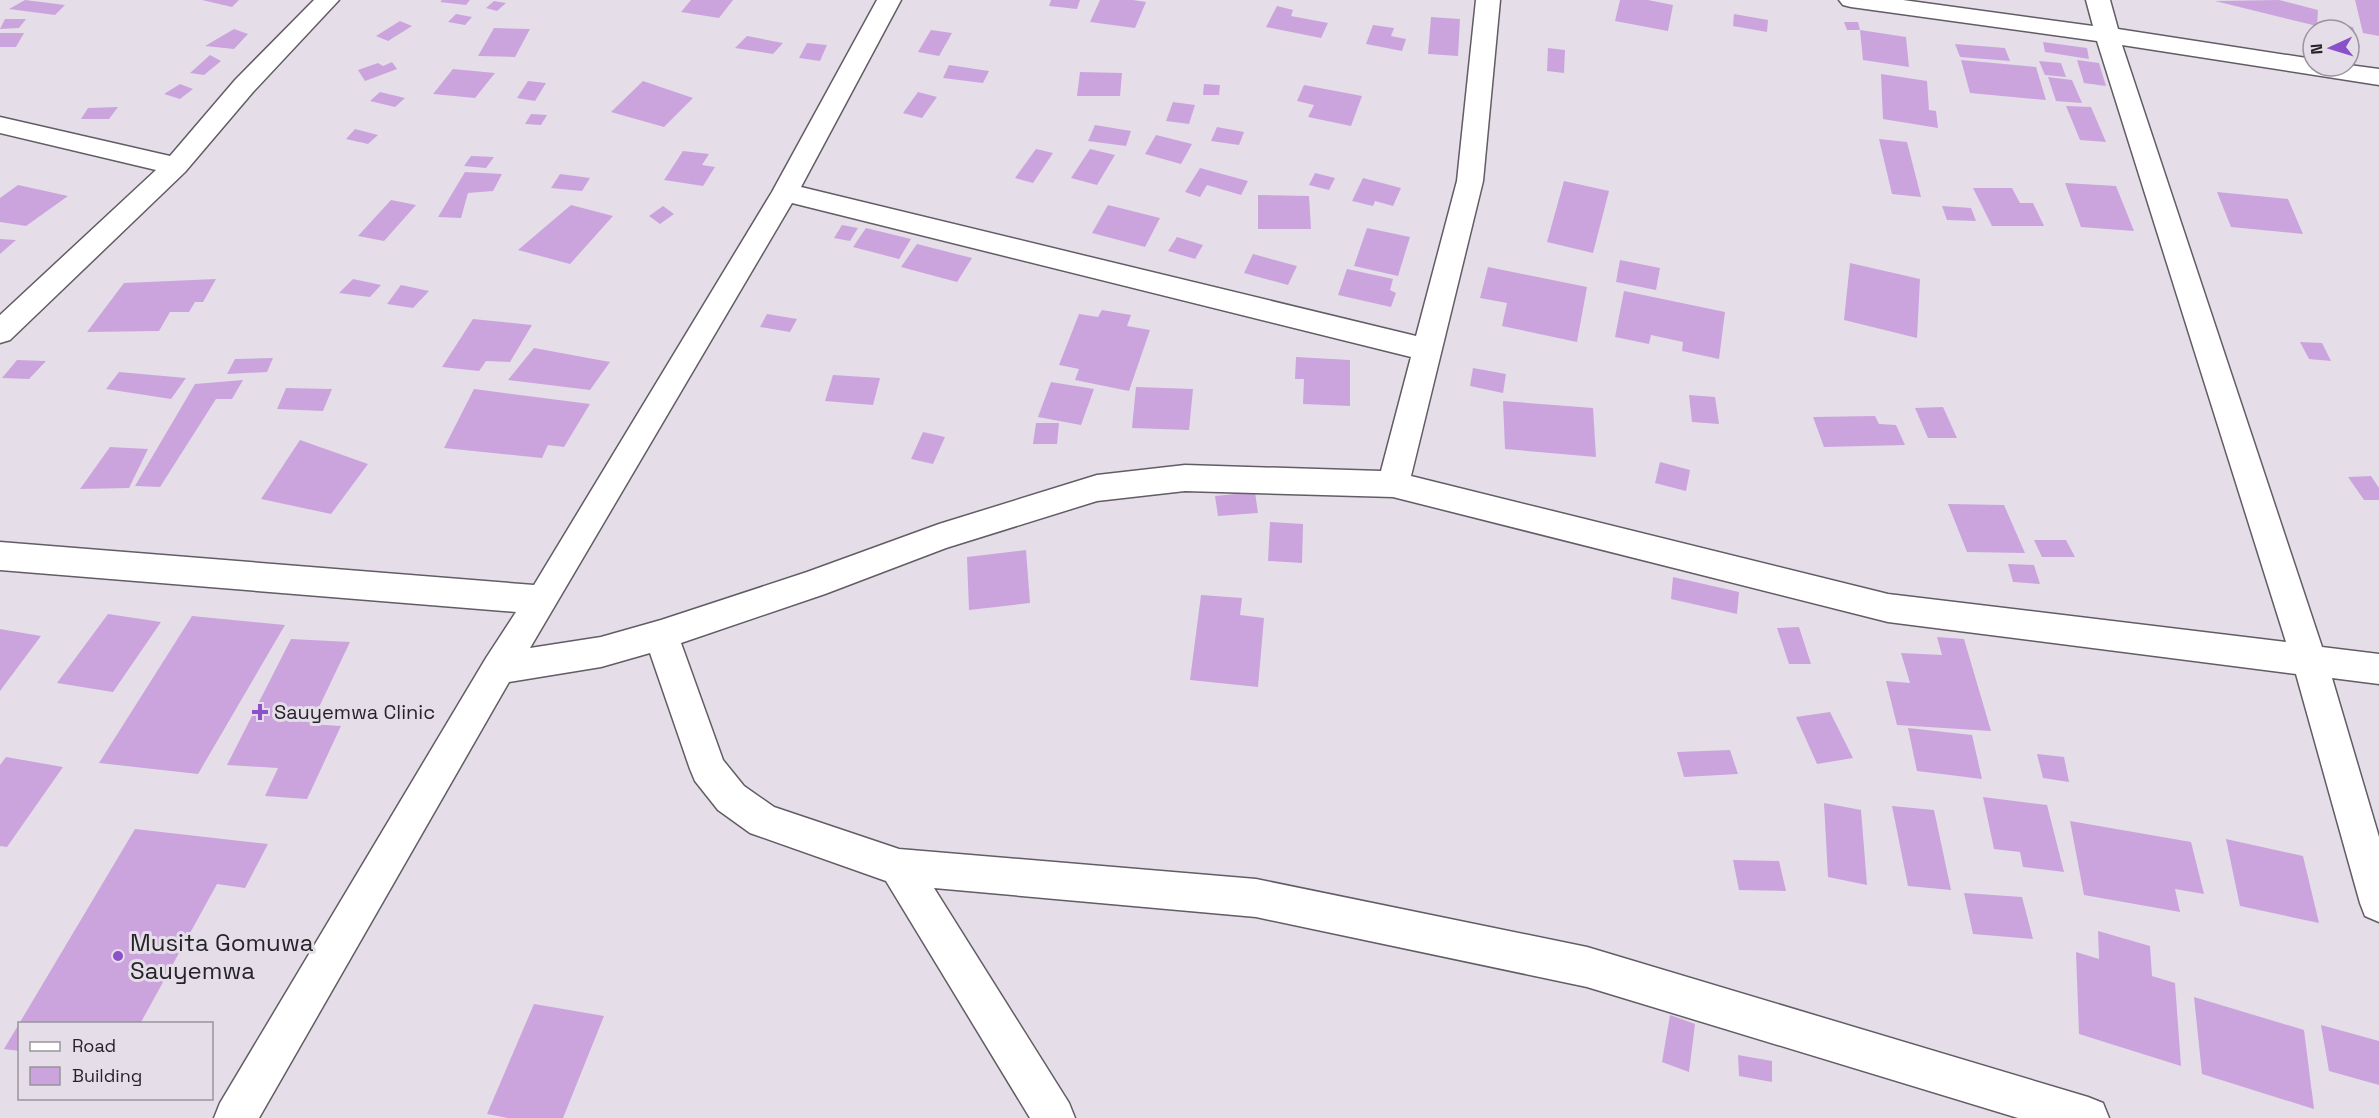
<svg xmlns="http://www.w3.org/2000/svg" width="2379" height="1118" viewBox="0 0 2379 1118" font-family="'Space Grotesk',sans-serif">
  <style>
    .building { fill: #cba4dd }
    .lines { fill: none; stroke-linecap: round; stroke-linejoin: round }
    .street-casing { stroke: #625c65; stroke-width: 3 }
    .street { fill: #fff; fill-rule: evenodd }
    .poi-dot { fill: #8b51c8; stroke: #e5dee9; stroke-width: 2 }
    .labels { text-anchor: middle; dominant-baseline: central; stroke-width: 6; stroke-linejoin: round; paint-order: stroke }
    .poi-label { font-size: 20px; fill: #262428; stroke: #e5dee9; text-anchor: start }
    .near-poi-label { font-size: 24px; fill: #262428; stroke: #e5dee9; text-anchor: start }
  </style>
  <rect width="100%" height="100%" fill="#e5dee9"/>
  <g class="building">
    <polygon points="25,0 65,5 55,15 9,9"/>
    <polygon points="202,0 239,0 232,7"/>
    <polygon points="442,0 470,0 466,5 440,2"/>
    <polygon points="691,0 733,0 719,18 681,12"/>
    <polygon points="1051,0 1080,0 1077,9 1049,6"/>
    <polygon points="1100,0 1133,0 1146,2 1135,28 1090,22"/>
    <polygon points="1620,0 1648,0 1673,5 1668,31 1615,21"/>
    <polygon points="2279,0 2318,10 2317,26 2215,1"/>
    <polygon points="2355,0 2379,0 2379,36 2363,33"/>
    <polygon points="494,1 506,3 497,11 486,8"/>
    <polygon points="1277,6 1293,10 1291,16 1328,23 1321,38 1266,27"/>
    <polygon points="456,14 472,17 465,25 448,22"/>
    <polygon points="1734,14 1768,20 1767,32 1733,26"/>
    <polygon points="1431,17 1460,19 1458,56 1428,54"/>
    <polygon points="5,19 26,19 19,28 0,29"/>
    <polygon points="400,21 412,26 388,41 376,36"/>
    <polygon points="1844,22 1858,22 1860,30 1847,30"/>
    <polygon points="2323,22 2353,27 2360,47 2349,45 2349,30 2325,30"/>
    <polygon points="1373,25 1394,28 1391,36 1406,39 1402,51 1366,44"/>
    <polygon points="494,28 530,29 515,57 478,56"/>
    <polygon points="234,29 248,34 234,49 205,46"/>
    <polygon points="931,30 952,33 939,56 918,52"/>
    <polygon points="1860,30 1906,37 1909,67 1863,60"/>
    <polygon points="0,33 24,33 16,47 0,47"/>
    <polygon points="747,36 783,43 773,54 735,48"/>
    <polygon points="2043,42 2087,48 2089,59 2045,52"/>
    <polygon points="807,43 827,45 820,61 799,58"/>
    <polygon points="1955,44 2005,48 2010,61 1960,57"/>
    <polygon points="1548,48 1565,50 1564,73 1547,71"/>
    <polygon points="210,55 221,61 204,75 190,73"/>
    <polygon points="1961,60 2036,67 2046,100 1970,93"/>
    <polygon points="2077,60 2099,63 2106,86 2084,83"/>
    <polygon points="2039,61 2061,63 2066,77 2045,75"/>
    <polygon points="392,62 397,69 365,81 358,70 378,63 383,66"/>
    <polygon points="949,65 989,71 983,83 943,78"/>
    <polygon points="453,69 495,73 475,98 433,94"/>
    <polygon points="1080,72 1122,73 1120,96 1077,96"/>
    <polygon points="1881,74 1927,81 1929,110 1936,111 1938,128 1883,119"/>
    <polygon points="2048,77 2072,80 2082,103 2056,101"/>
    <polygon points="528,81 546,83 535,101 517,98"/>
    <polygon points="643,81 693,98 664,127 611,112"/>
    <polygon points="180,84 193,89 180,99 164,94"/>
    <polygon points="1204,84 1220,85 1219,95 1203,95"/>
    <polygon points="1304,85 1362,96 1351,126 1308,117 1314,105 1297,101"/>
    <polygon points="380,92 405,98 395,107 370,101"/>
    <polygon points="918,92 937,97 922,118 903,113"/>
    <polygon points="1173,102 1195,105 1189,124 1166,121"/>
    <polygon points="2066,106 2091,107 2106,142 2080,140"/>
    <polygon points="118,107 109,119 81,119 88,108"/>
    <polygon points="531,114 547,115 541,125 525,124"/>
    <polygon points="1095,125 1131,131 1126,146 1088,141"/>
    <polygon points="1217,127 1244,132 1239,145 1211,141"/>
    <polygon points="355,129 378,135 368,144 346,139"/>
    <polygon points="1156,135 1192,144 1181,164 1145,154"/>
    <polygon points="1879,139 1907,142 1921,197 1892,194"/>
    <polygon points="1036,149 1053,153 1033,183 1015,178"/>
    <polygon points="1090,149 1115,155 1097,185 1071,178"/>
    <polygon points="683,151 709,154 702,165 715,167 703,186 664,180"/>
    <polygon points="471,156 494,157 486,168 464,166"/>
    <polygon points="1200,168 1248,181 1241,195 1207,185 1200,197 1185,192"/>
    <polygon points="465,172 502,174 493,191 468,193 461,218 438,217"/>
    <polygon points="1315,173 1335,178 1329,190 1309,185"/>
    <polygon points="560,174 590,178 582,191 551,188"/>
    <polygon points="1363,178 1401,188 1393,206 1375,201 1373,206 1352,201"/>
    <polygon points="1564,181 1609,191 1593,253 1547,242"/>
    <polygon points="2065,183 2116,186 2134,231 2081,227"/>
    <polygon points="18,185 68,196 26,226 0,222 0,198"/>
    <polygon points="1973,188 2012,188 2020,203 2033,203 2044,226 1992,226"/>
    <polygon points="2217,192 2288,199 2303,234 2231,227"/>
    <polygon points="1258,195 1309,196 1311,229 1258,229"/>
    <polygon points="391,200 416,205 384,241 358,236"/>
    <polygon points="571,205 613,216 570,264 518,250"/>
    <polygon points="1108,205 1160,218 1145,247 1092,233"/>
    <polygon points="663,206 674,214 660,224 649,216"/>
    <polygon points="1942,206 1971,208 1976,221 1947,220"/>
    <polygon points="842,225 858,228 850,241 834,238"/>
    <polygon points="866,228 911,239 899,259 853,247"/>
    <polygon points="1367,228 1410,237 1398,276 1354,266"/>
    <polygon points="1177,237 1203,245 1195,259 1168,251"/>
    <polygon points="0,239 16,240 0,254"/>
    <polygon points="917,244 972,258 957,282 901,267"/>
    <polygon points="1253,254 1297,266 1288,285 1244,273"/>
    <polygon points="1620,260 1660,268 1656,290 1616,282"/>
    <polygon points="1850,263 1920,279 1917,338 1844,320"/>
    <polygon points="1488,267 1587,287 1577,342 1502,326 1507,303 1480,298"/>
    <polygon points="1347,269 1393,279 1390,290 1396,293 1391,307 1338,295"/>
    <polygon points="216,279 203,302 195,302 189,312 170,312 159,331 87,332 124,283"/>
    <polygon points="353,279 381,285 370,297 339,293"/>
    <polygon points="401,285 429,291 413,308 387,304"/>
    <polygon points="1624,291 1725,312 1719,359 1682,351 1683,342 1651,335 1649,344 1615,337"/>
    <polygon points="1102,310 1131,315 1127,326 1150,330 1129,391 1075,380 1079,369 1059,365 1079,314 1098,317"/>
    <polygon points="767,314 797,319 790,332 760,327"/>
    <polygon points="473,319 532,325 510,362 486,361 479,371 442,367"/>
    <polygon points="2300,342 2322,343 2331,361 2309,359"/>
    <polygon points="534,348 610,362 590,390 508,380"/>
    <polygon points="1296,357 1350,360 1350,406 1303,404 1304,379 1295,379"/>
    <polygon points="273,358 267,372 227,374 235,359"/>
    <polygon points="17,360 46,361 29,379 2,378"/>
    <polygon points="1473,368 1506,374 1503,393 1470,386"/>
    <polygon points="119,372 186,378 171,399 106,389"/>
    <polygon points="833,375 880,378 873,405 825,401"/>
    <polygon points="243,380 232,399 216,399 160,487 135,486 195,384"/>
    <polygon points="1051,382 1094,389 1081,425 1038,417"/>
    <polygon points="1136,387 1193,389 1189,430 1132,428"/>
    <polygon points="286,388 332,389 323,411 277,409"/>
    <polygon points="474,389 590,404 564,447 548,445 542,458 444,448"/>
    <polygon points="1689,395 1715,397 1719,424 1692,422"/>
    <polygon points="1503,401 1593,408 1596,457 1505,449"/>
    <polygon points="1943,407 1957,438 1928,438 1915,408"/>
    <polygon points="1875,416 1879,424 1896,425 1905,445 1824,447 1813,417"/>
    <polygon points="1036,423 1059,423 1057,444 1033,444"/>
    <polygon points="923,432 945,437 933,464 911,459"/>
    <polygon points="300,440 368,464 331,514 261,499"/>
    <polygon points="110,447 148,449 129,488 80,489"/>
    <polygon points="1660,462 1690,470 1686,491 1655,483"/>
    <polygon points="2371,476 2379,488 2379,500 2364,500 2348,477"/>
    <polygon points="1255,492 1258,513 1218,516 1215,496"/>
    <polygon points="1948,504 2004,505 2025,553 1967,552"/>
    <polygon points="1270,522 1303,524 1302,563 1268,561"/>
    <polygon points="2034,540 2066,540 2075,557 2042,557"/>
    <polygon points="1026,550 1030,603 969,610 967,557"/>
    <polygon points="2008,564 2034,565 2040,584 2013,582"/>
    <polygon points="1673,577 1739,592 1737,614 1671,599"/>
    <polygon points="1201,595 1242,598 1240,615 1264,618 1258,687 1190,680"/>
    <polygon points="108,614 161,622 113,692 57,683"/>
    <polygon points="192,616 285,625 198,774 99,763"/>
    <polygon points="1799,627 1811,664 1789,664 1777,628"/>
    <polygon points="0,629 41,636 0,691"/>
    <polygon points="1937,637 1964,639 1991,731 1897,725 1886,681 1910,683 1901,653 1942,655"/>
    <polygon points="291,639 350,642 311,724 341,726 307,799 265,796 278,768 227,765"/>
    <polygon points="1830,712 1853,758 1817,764 1796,717"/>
    <polygon points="1908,728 1972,735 1982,779 1917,771"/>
    <polygon points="1730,750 1738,774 1684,777 1677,752"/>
    <polygon points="2037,754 2064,757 2069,782 2043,778"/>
    <polygon points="6,757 63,767 7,847 0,846 0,765"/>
    <polygon points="1983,797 2047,805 2064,872 2023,867 2020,852 1994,849"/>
    <polygon points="1824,803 1861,810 1867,885 1828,877"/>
    <polygon points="1892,806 1934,810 1951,890 1908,886"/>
    <polygon points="2070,821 2191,842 2204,894 2175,889 2180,912 2084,895"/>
    <polygon points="135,829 268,844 245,888 217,884 140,1024 20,1024 20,1051 4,1049"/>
    <polygon points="2226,839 2303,856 2319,923 2240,906"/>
    <polygon points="1733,860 1779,861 1786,891 1739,890"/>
    <polygon points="1964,893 2022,897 2033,939 1973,934"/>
    <polygon points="2098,931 2150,946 2152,976 2175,983 2181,1066 2079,1034 2076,952 2099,959"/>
    <polygon points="2194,997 2304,1030 2314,1109 2202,1074"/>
    <polygon points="534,1004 604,1016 563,1118 508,1118 487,1114"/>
    <polygon points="1670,1015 1695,1024 1689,1072 1662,1062"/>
    <polygon points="2321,1025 2379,1041 2379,1085 2329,1071"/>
    <polygon points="1738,1055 1772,1061 1772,1082 1739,1076"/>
  </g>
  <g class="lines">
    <defs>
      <g id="street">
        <polygon points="314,0 339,0 253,92 185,172 10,340 0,343 0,315 156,170 0,133 0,117 170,156 235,80"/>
        <path d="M877 0H901L801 187 1416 336 1457 181 1476 0H1500L1483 181 1411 476 1888 594 2286 642 2097 41 1851 7 1843 5 1839 0H1903L2093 26 2086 0H2110L2118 29 2313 59V66L2349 65 2379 69V85L2122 45 2322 647 2379 654V684L2332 678 2379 837V922L2365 916 2360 903 2296 674 1888 622 1393 497 1185 491 1097 501 946 548 825 594 681 643 723 760 744 786 774 807 899 849 1256 879 1587 947 2088 1097 2103 1103 2109 1118H2018L1587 987 1256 917 934 888 1069 1103 1075 1118H1030L886 881 750 833 718 810 695 781 690 769 650 653 601 667 509 682 259 1118H214L220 1103 486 658 516 612 0 570V542L534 585 772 192ZM792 203 1411 357 1381 471 1185 465 1097 475 939 524 807 572 661 620 601 637 530 648Z"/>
      </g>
    </defs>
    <use href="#street" class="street-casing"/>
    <use href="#street" class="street"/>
  </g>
  <g class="poi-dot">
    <path d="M257 703h6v6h6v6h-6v6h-6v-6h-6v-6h6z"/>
    <circle cx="118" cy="956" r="6"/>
  </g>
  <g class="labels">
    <g class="poi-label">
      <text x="274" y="712">Sauyemwa Clinic</text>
    </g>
    <g class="near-poi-label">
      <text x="130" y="942">Musita Gomuwa<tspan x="130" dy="28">Sauyemwa</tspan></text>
    </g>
  </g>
  <rect x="18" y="1022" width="195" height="78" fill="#e5dee9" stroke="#99949c" stroke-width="1.5"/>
  <rect x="30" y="1042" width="30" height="9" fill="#ffffff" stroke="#99949c" stroke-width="1.5"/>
  <text x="72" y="1052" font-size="18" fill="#262428">Road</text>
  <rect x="30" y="1067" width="30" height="18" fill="#cba4dd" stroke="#99949c" stroke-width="1.5"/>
  <text x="72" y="1082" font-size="18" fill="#262428">Building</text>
  <g transform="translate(2331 48) rotate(266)"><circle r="28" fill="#e5dee9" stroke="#99949c" stroke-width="1.5"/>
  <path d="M0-4.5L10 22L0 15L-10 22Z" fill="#8b51c8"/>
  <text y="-9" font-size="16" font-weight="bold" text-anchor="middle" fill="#262428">N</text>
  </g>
</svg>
